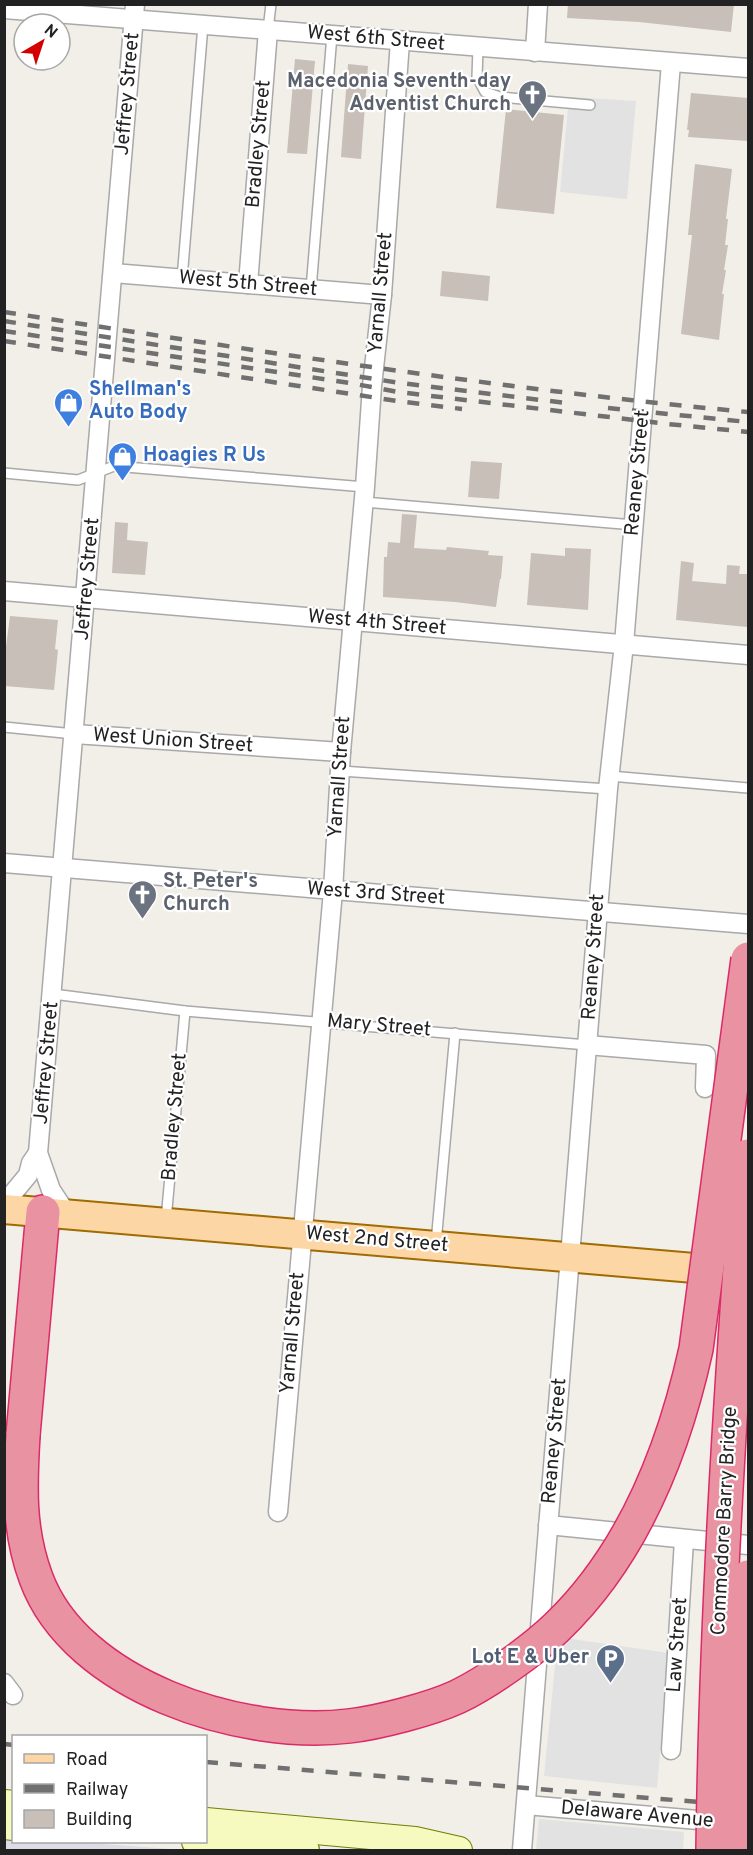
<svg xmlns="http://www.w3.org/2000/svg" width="753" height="1855" viewBox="0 0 753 1855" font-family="Overpass,sans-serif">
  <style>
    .parking { fill: #e2e2e2 }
    .plaza { fill: #dddde8 }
    .building { fill: #c7bfb8 }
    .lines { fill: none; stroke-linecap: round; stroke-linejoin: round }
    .lane-casing { stroke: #a9a9a9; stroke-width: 12 }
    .street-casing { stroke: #a9a9a9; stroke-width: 21 }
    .secondary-casing { stroke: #707d05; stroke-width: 28 }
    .primary-casing { stroke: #a06b00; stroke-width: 32 }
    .highway-casing { stroke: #dc2a67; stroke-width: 36 }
    .lane { stroke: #fff; stroke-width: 9 }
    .street { stroke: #fff; stroke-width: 18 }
    .secondary { stroke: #f7fabf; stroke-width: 26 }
    .primary { stroke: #fcd6a4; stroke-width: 28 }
    .highway { stroke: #e892a2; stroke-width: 33 }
    .rail { stroke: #707070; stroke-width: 4.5; stroke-dasharray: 12 12; stroke-linecap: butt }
    .highway-bridge-casing { stroke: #dc2a67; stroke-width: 36; stroke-linecap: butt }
    .highway-bridge { stroke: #e892a2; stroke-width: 33 }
    .labels { text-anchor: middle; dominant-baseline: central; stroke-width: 4.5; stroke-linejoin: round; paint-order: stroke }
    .street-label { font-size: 20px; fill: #222; stroke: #fff }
    .worship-label { font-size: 20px; font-weight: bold; fill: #5b616d; stroke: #fff; text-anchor: end }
    .shop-label { font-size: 20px; font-weight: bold; fill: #366cbe; stroke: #fff; text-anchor: start }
    .service-label { font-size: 20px; font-weight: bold; fill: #4e5e75; stroke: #fff; text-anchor: end }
  </style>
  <rect width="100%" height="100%" fill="#f2efe9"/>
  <g class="parking">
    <polygon points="569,97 636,101 627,199 560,192"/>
    <polygon points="558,1637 669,1653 657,1788 544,1776"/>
    <polygon points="539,1819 684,1832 683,1850 536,1850"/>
  </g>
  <polygon class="plaza" points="13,1836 14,1842 76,1842 186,1850 5,1850 5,1839"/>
  <g class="building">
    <polygon points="568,4 734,4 731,32 639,22 567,18"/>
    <polygon points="295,59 315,61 307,154 287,153"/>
    <polygon points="348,64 368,66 361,159 341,157"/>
    <polygon points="691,93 748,98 748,141 688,137 689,130 687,130"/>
    <polygon points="506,109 564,115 554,214 496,208"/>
    <polygon points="695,164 732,169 726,219 728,219 725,245 728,245 724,270 726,270 722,294 724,294 719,340 681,334 692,235 688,235"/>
    <polygon points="442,271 490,276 488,301 440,296"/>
    <polygon points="471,461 502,463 499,499 468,497"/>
    <polygon points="402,514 417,515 414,548 446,550 447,547 489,551 488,555 503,556 501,579 500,579 496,607 455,602 383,597 384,557 387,557 388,542 400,543"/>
    <polygon points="115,522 128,523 127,540 148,542 145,575 112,573"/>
    <polygon points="565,548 591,549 588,610 527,605 531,553 565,556"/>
    <polygon points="681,561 694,563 692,581 726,584 727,565 740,566 739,574 748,574 747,627 676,620"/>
    <polygon points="10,616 58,620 55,649 58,650 54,690 4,686 4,662"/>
  </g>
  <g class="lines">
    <defs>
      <g id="lane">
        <polyline points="268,30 271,4"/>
        <polyline points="478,48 477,77 485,92 500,97 590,105"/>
        <polyline points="182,279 203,25"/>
        <polyline points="311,289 332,35"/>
        <polyline points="4,473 78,480 114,466 365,487"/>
        <polyline points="364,502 634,525"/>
        <polyline points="4,727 74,734"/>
        <polyline points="341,771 608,789"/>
        <polyline points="610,776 748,788"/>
        <polyline points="53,994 185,1011 587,1045"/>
        <polyline points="166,1220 185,1011"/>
        <polyline points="436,1243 455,1033"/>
      </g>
      <g id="street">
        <polyline points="4,9 748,68"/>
        <polyline points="535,52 538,4"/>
        <polyline points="113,273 382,295"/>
        <polyline points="248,284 268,30"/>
        <polyline points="4,591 748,655"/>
        <polyline points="74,734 341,752"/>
        <polyline points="4,863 748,924"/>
        <polyline points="587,1045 706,1055 705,1088"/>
        <polyline points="4,1204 28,1175 31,1163 38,1153"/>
        <polyline points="67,1214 51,1190 38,1153 135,4"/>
        <polyline points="278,1512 333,891 341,752 365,487 372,386 382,295 400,41"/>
        <polyline points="548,1525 748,1545"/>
        <polyline points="4,1683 13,1695"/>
        <polyline points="671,1750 684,1540"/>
        <polyline points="526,1805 721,1822"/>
        <polyline points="522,1850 598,910 608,789 624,644 671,63"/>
      </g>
      <g id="secondary">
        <polyline points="4,1803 14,1804"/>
        <polyline points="206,1821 415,1840 459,1850"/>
        <polyline points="4,1826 14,1827"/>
        <polyline points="195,1842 306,1850"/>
      </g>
      <polyline id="primary" points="4,1209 729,1271"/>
      <polyline id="highway" points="23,1435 43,1212"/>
    </defs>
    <use href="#lane" class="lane-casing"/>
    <use href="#street" class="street-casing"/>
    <use href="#secondary" class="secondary-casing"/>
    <use href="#primary" class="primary-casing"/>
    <use href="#highway" class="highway-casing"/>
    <use href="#lane" class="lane"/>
    <use href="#street" class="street"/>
    <use href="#secondary" class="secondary"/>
    <use href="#primary" class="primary"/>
    <use href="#highway" class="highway"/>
    <g class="rail">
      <path d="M4 312C252 350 499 389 748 412"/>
      <polyline points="4,321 400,383 566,403"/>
      <polyline points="4,331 350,383 398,392 668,424 748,432"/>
      <polyline points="4,341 397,401 462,409"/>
      <polyline points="608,408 748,422"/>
      <polyline points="4,1744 14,1745"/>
      <polyline points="206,1762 748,1806"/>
    </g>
    <defs>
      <g id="highway-bridge">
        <path d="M23 1435C20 1485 18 1530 36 1578 76 1687 243 1739 349 1726 377 1723 431 1709 457 1697 488 1682 532 1651 557 1627 633 1554 674 1449 696 1349L748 959"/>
        <path d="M713 1850C716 1618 731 1387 748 1156"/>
        <polyline points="740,1850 748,1577"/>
      </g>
    </defs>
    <use href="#highway-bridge" class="highway-bridge-casing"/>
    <use href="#highway-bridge" class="highway-bridge"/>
  </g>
  <defs>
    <symbol id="church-pin" viewBox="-11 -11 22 30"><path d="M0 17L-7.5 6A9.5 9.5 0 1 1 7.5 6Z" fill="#6b7280" stroke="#fff"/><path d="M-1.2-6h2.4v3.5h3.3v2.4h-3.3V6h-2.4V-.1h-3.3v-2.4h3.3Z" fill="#fff"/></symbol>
    <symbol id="shop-pin" viewBox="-11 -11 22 30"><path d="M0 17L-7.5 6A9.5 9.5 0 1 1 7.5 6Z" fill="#3f7fe0" stroke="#fff"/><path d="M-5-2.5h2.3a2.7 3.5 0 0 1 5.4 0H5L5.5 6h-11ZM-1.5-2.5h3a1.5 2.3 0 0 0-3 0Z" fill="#fff"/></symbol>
    <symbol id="parking-pin" viewBox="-11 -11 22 30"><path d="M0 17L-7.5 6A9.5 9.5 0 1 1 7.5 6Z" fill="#5c6f8a" stroke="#fff"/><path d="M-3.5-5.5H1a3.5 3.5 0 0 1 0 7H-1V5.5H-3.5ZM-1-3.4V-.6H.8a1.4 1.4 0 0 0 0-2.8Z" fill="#fff"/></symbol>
  </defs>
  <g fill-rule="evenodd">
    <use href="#church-pin" x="516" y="78" width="33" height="45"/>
    <use href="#shop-pin" x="52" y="386" width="33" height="45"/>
    <use href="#shop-pin" x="106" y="440" width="33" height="45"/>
    <use href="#church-pin" x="126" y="878" width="33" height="45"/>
    <use href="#parking-pin" x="594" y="1642" width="33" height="45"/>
  </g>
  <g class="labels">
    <g class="street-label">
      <text transform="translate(376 39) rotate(5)">West 6th Street</text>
      <text transform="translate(128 94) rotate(-85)">Jeffrey Street</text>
      <text transform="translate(259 144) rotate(-85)">Bradley Street</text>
      <text transform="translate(248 284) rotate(5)">West 5th Street</text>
      <text transform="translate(381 293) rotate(-85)">Yarnall Street</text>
      <text transform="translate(638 473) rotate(-85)">Reaney Street</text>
      <text transform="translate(88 579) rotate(-85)">Jeffrey Street</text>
      <text transform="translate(377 623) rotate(5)">West 4th Street</text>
      <text transform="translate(173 741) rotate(4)">West Union Street</text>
      <text transform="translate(340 777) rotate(-86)">Yarnall Street</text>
      <text transform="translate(376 894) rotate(4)">West 3rd Street</text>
      <text transform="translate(594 957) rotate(-86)">Reaney Street</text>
      <text transform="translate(379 1026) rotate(5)">Mary Street</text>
      <text transform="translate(47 1063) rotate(-85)">Jeffrey Street</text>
      <text transform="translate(175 1117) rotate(-85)">Bradley Street</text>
      <text transform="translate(377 1240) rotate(5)">West 2nd Street</text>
      <text transform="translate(293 1333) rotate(-85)">Yarnall Street</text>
      <text transform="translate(555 1441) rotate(-85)">Reaney Street</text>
      <text transform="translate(725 1521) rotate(-87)">Commodore Barry Bridge</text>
      <text transform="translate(678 1645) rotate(-86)">Law Street</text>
      <text transform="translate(637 1815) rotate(5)">Delaware Avenue</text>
    </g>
    <g class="worship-label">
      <text x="511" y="82">Macedonia Seventh-day<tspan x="511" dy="23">Adventist Church</tspan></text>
      <text x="163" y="882" text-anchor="start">St. Peter's<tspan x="163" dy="23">Church</tspan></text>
    </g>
    <g class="shop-label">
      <text x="89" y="390">Shellman's<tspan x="89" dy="23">Auto Body</tspan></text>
      <text x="143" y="456">Hoagies R Us</text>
    </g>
    <g class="service-label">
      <text x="589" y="1658">Lot E &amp; Uber</text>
    </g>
  </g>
  <rect width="753" height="1855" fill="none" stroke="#222222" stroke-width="12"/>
  <rect x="12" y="1735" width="195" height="108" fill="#ffffff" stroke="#a7a7a7" stroke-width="1.5"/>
  <rect x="24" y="1754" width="30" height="9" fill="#fcd6a4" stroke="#a7a7a7" stroke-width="1.5"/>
  <text x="66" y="1765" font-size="18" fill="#222222">Road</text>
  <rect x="24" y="1784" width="30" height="9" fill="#707070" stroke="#a7a7a7" stroke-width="1.5"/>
  <text x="66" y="1795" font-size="18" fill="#222222">Railway</text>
  <rect x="24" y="1810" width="30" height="18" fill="#c7bfb8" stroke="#a7a7a7" stroke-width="1.5"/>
  <text x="66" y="1825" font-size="18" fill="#222222">Building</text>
  <g transform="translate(42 42) rotate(39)"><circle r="28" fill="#ffffff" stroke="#a7a7a7" stroke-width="1.5"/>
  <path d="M0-4.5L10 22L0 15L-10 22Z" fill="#d40000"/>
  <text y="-9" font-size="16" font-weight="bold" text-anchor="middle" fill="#222222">N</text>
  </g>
</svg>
